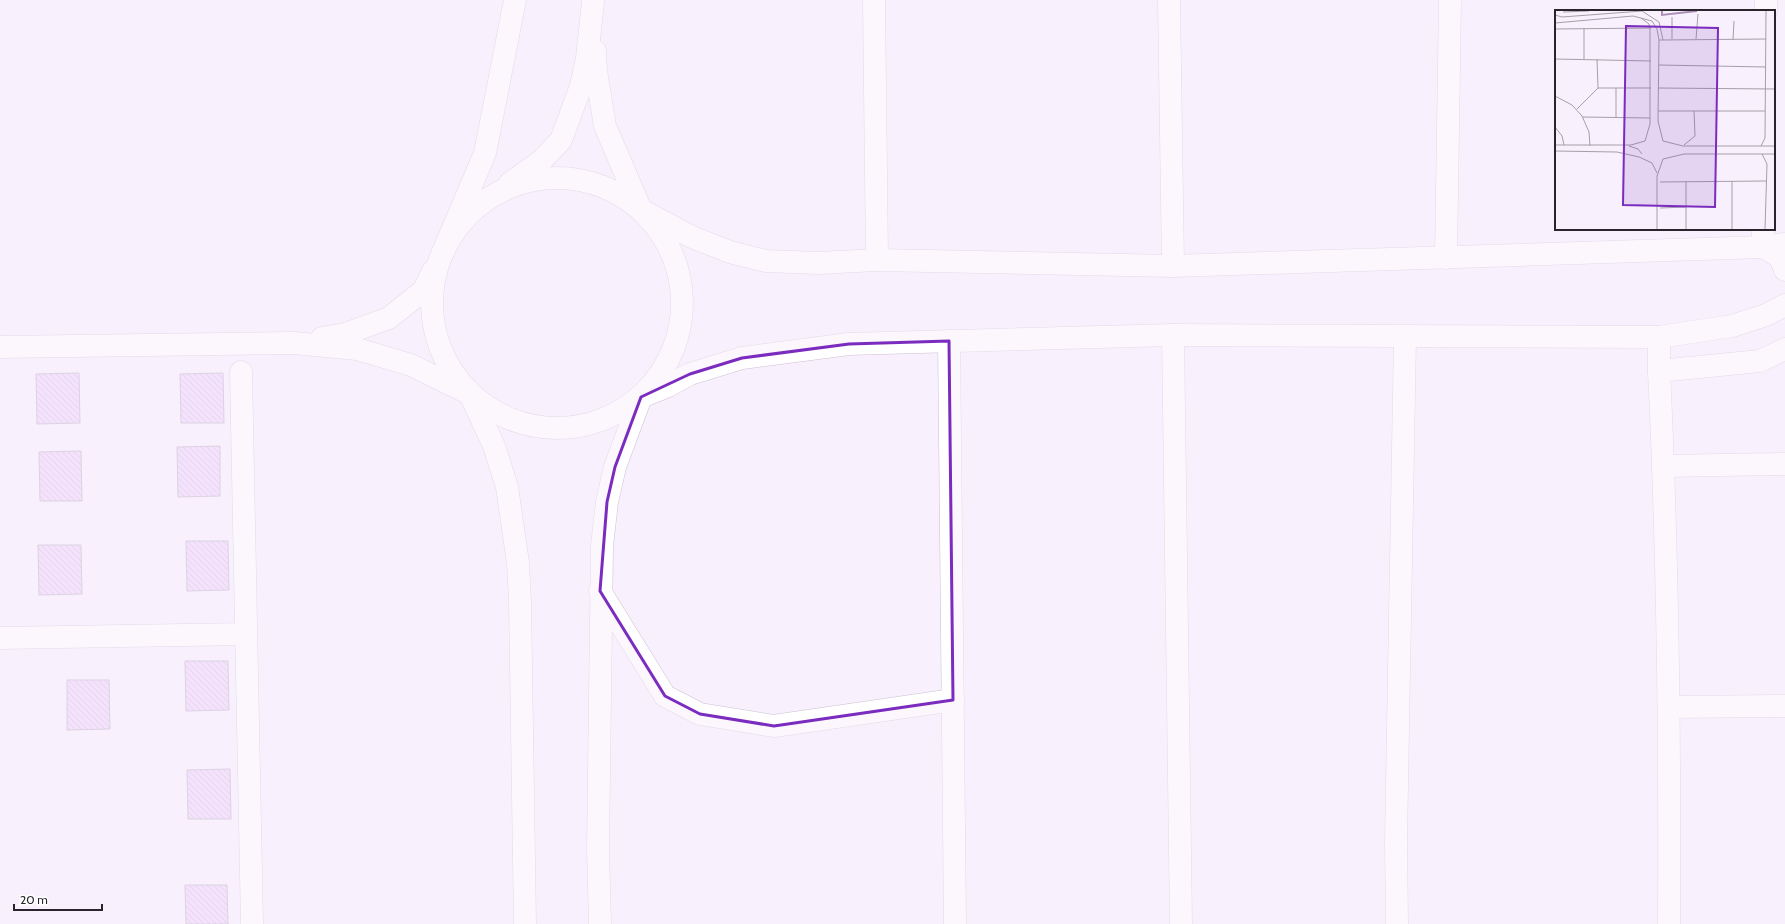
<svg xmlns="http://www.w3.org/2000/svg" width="1785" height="924" viewBox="0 0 1785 924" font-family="Cabin,sans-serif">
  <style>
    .building { fill: url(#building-back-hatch); stroke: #baadc1 }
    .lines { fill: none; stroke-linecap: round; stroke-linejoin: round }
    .street-casing { stroke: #cdbfd3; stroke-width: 23 }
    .secondary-casing { stroke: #cdbfd3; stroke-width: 23 }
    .street { stroke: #fff; stroke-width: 22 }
    .secondary { stroke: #fff; stroke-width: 22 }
    .marked { fill: none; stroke: #7b2cbf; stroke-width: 3; stroke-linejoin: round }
    .inset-river { fill: none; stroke: #ab8fb8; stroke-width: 2 }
    .inset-road { fill: none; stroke: #a69fa9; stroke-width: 1 }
    .view { fill: #7b2cbf; fill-opacity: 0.15; stroke: #7b2cbf; stroke-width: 2 }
    .inset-edge { fill: none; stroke: #2a252d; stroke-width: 2 }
  </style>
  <defs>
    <pattern id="building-back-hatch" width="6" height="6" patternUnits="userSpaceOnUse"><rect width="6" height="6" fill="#efd1fd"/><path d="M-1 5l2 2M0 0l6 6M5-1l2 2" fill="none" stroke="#cdb3d9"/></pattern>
  </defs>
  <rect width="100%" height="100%" fill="#f8f0fc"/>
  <g class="building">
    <polygon points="79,373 80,423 37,424 36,374"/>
    <polygon points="223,373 224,423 181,423 180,374"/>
    <polygon points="220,446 220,496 178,497 177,447"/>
    <polygon points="81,451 82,501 40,501 39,452"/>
    <polygon points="186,541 228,541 229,590 187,591"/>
    <polygon points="38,545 81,545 82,594 39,595"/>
    <polygon points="185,661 228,661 229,710 186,711"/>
    <polygon points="67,680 109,680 110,729 67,730"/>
    <polygon points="230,769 231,819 188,819 187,770"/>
    <polygon points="185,885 227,885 228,924 186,924"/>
  </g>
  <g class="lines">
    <defs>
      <g id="street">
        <polyline points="874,0 877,260"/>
        <polyline points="1169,0 1173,266"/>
        <polyline points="1766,11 1766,0"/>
        <polyline points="641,210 692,237 730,252 766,261 818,263 877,260 1173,266 1763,247 1785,244"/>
        <polyline points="1763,229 1763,247 1780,257 1785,270"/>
        <polyline points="443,252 485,153 515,0"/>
        <polyline points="1446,258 1450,0"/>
        <polyline points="1173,335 1181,924"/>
        <polyline points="1659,337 1659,371 1760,361 1785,349"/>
        <polyline points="949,341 955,924"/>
        <path d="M1659 371C1668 555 1670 740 1669 924"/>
        <polyline points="241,372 252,924"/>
        <polyline points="641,397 668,386 690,374 742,358 849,344 1173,335 1659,337 1732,326 1766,315 1785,305"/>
        <polyline points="1663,466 1785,464"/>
        <polyline points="600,591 665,696 700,714 774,726 953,700"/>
        <polyline points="0,638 246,634"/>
        <polyline points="1669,707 1785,706"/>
        <polyline points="1397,924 1396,841 1405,337"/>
      </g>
      <g id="secondary">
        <polyline points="595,51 596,71 605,126 641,210"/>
        <circle cx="557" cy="303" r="125"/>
        <polyline points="510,183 541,161 561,140 581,86 587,58 593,2"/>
        <polyline points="322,338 345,334 389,318 424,290 433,271"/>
        <polyline points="0,347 294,343 357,349 411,365 470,394 494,446 507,487 518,563 520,601 525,924"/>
        <polyline points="600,924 598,850 602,546 607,502 615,467 641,397"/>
      </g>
    </defs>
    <use href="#street" class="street-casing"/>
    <use href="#secondary" class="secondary-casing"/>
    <use href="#street" class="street"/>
    <use href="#secondary" class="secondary"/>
  </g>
  <path d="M0 0H1785V924H0ZM949 341 953 700 774 726 700 714 665 696 600 591 607 502 615 467 641 397 690 374 742 358 849 344Z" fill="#f8f0fc" fill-opacity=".55" fill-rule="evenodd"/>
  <path class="marked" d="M949 341 953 700 774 726 700 714 665 696 600 591 607 502 615 467 641 397 690 374 742 358 849 344Z"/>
  <g transform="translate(1555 10)">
    <rect width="220" height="220" fill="#f8f0fc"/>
    <path class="inset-river" d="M107 1V5L142 1"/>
    <path class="inset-road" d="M8 2 34 1M0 5 7 7 87 1 104 12 108 30H104M117 7V29M0 13 78 6 97 11 102 19 104 30 103 111 108 131 128 136H220M29 18V49M0 19 96 18M141 29 143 4M108 30 211 29M178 30 179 11M0 49 96 51M104 55 211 57M43 78H96M103 78 220 79M0 86 17 95 27 106 34 122 35 136M22 99 43 78 42 49M103 101H210M28 107 95 108M61 107V78M0 117 7 126 9 135M0 135H76L90 131 95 114V19L94 14 86 8M129 135 140 126 139 101M74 136 83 139 87 144M206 136 210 128 211 1M0 141 62 142 84 147 97 153 102 163M207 144 212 154 210 219M105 172 211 171M105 198 131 197M102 219V166L108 149 129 144H220M131 219V171M177 219V171"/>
    <path class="view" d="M71 16 163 18 160 197 68 195Z"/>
    <rect width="220" height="220" class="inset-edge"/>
  </g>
  <path d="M14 904v6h88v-6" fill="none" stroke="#2a252d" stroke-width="2"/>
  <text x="20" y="904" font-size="12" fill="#2a252d" stroke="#ffffff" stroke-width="3" paint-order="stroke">20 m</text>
</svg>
